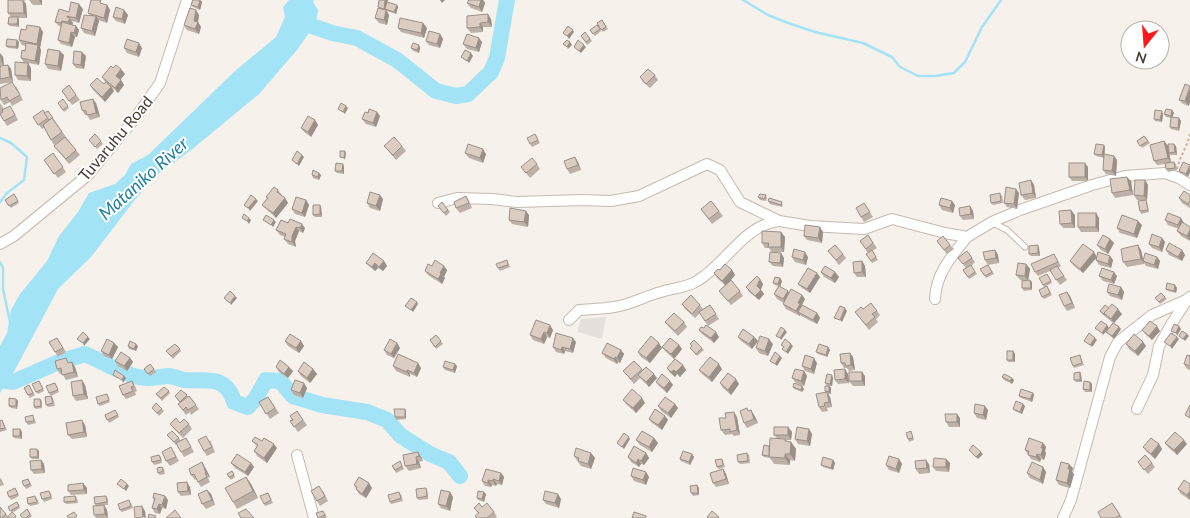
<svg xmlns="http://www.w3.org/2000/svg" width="1190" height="518" viewBox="0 0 1190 518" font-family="Lato,sans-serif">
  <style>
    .industrial { fill: #e6e0dc }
    .water { fill: #a3e3f6 }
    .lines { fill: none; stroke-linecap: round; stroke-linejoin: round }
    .stream { stroke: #a3e3f6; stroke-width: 2.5 }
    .river { stroke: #a3e3f6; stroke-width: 16 }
    .service-casing { stroke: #c6baaf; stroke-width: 7 }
    .minor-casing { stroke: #c6baaf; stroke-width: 12 }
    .path { stroke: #c6b09c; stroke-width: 2; stroke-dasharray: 2.5 2.5; stroke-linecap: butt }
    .service { stroke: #fff; stroke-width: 5 }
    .minor { stroke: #fff; stroke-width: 10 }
    .wall { fill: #bdb0a7 }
    .shaded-wall { fill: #9a9088 }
    .building { fill: #dccdc2; stroke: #9a9088 }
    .labels { text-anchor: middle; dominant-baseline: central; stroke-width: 4; stroke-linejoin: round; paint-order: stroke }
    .street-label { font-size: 16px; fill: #4b4037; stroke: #fff }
    .water-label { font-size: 18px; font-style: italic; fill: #227f9f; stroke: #fff }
  </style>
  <rect width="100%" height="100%" fill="#f6f1eb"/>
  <polygon class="industrial" points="606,317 602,339 577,332 581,319"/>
  <polygon class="water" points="289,0 314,0 313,2 318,10 316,23 297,50 259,94 190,151 156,175 134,201 91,257 58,289 16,368 0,393 0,346 7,333 11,310 20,294 47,261 59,236 78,212 89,193 115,184 125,175 131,164 148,155 235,71 276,37 285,17 283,7"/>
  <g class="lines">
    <g class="stream">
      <polyline points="743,0 768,15 788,23 815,32 863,43 892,57 900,67 918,76 935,76 954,73 965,62 982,27 1001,0"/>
      <polyline points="0,138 11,143 27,157 24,180 7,193 0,202"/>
      <polyline points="0,262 3,268 3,289 10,322"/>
    </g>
    <g class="river">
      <polyline points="309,25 332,33 357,38 397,60 436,91 456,96 468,94 491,72 497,58 507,0"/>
      <path d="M0 380 13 382 59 362 85 354C101 361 117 371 134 376 146 380 157 377 169 376 174 376 179 379 184 380 206 382 226 374 234 402L248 407 256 398 266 380 280 381 293 396 322 405 367 412 387 420 400 435 409 441 430 454 449 462 460 476"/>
    </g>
    <defs>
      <polyline id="service" points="993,223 1007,230 1025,247"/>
      <g id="minor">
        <polyline points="438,203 457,198 492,199 517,202 582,200 611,201 639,196 707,164 720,170 740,202 779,221 810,226 864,229 892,219 945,233 967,237 992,222 1020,210 1092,185 1125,176 1165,173 1179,178 1190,185"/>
        <polyline points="0,244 14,236 88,175 136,117 160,83 187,0"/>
        <path d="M935 299C936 273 952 256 967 237"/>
        <path d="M569 320 579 310C591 309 602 309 614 307 630 305 645 296 661 292 673 288 686 288 697 281 726 264 743 226 778 221"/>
        <polyline points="1137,409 1153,375 1159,346 1172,323 1187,300"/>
        <polyline points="297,455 314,518"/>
        <polyline points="1063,518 1071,500 1110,357 1118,342 1152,315 1186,300 1190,297"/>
      </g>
    </defs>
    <use href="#service" class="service-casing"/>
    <use href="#minor" class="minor-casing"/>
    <path class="path" d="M1177 169C1180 156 1187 147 1190 134"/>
    <use href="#service" class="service"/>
    <use href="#minor" class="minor"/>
  </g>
  <g class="wall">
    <polygon points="8,0 26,0 24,1 26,4 27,18 18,18 19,20 19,27 10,26 8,24 11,17 8,13"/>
    <polygon points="29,0 42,0 42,5 33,5"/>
    <polygon points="200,0 202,2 200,10 193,7 191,5"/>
    <polygon points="469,0 483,0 485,3 482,12 471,8 467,3"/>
    <polygon points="387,2 397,5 398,7 396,14 387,11 389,15 387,25 379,23 375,18 378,8 378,7"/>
    <polygon points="104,4 107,5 110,10 107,23 98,20 99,21 95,36 84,33 81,28 91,16 88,13"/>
    <polygon points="83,9 79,23 72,21 73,23 72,25 76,26 79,30 77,37 75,37 72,47 61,44 58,40 61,27 59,26 55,22 69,12"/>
    <polygon points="124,10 128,15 125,24 116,21 113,17"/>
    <polygon points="199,15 198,22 201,27 199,34 187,30 184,25"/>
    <polygon points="491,19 492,27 483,27 483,32 471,33 467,28"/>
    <polygon points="602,20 608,29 603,32 597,23"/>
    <polygon points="423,23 427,28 424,38 401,32 398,28"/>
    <polygon points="597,25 601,31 595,36 590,30"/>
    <polygon points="43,32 40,48 41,50 39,65 28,63 31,68 31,81 18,80 15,75 24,63 21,58 25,51 26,46 22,45 19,40"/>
    <polygon points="585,32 592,41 587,45 581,36"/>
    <polygon points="440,34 443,39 440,48 429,45 426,41"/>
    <polygon points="19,42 18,49 8,48 6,46"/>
    <polygon points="482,42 479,52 467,49 463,44"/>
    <polygon points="419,45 420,48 419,53 413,51 411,48"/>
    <polygon points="124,48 142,48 139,57 127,53"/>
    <polygon points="0,53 3,57 4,65 8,65 11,69 13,82 0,84"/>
    <polygon points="64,55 61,71 48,69 45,64"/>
    <polygon points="86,56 84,69 76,68 73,64"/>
    <polygon points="113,68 125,74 120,80 124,85 118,93 112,87 114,91 105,102 93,90 90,85 104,84 105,82 102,77"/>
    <polygon points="655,75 658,80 650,88 643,82 640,77"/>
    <polygon points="1185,84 1189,106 1183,104 1179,100"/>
    <polygon points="69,85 80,100 72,105 62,91"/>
    <polygon points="16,86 23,100 12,106 10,102 4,105 0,99"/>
    <polygon points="63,99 69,108 64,112 58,103"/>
    <polygon points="0,103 4,109 13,110 18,120 7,126 0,114"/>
    <polygon points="96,103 100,117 90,120 87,115 85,115 82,110"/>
    <polygon points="1172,110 1174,113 1172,117 1181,121 1179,131 1171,129 1170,127 1171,118 1166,117 1164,114"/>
    <polygon points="48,111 66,137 80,155 69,164 54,146 59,142 54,145 44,128 42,129 33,117 46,115"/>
    <polygon points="1163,114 1162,122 1155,121 1154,119"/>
    <polygon points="380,116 376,127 366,124 362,119"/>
    <polygon points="315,120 318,125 311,137 304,132 301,128"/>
    <polygon points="535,134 540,143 532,147 530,144"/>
    <polygon points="1144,136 1150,143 1142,148 1137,141"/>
    <polygon points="89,140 101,141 103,144 97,149"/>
    <polygon points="1164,141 1168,146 1169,152 1176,146 1177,155 1170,155 1169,153 1171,162 1174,162 1176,164 1177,170 1168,172 1166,169 1165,164 1157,165 1154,161"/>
    <polygon points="384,146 402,146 406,151 396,160"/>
    <polygon points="1105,147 1104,158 1096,156 1094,154"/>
    <polygon points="53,153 66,172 58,178 44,160"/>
    <polygon points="465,153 486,154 483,163 469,158"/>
    <polygon points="1114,156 1117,160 1116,176 1106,174 1103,170"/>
    <polygon points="578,162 581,170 570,174 567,169"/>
    <polygon points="537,164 540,169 530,178 521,167"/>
    <polygon points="1190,165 1190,172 1188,177 1180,173 1179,171"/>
    <polygon points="344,166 344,174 337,173 335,171"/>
    <polygon points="1088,167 1088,181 1072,181 1069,177"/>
    <polygon points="319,173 321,175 319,180 313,178 312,175"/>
    <polygon points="1031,180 1034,185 1036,198 1025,200 1021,195"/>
    <polygon points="1145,180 1148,185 1147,200 1146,200 1147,202 1149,212 1141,214 1140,211 1143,200 1137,200 1134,195"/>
    <polygon points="1131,181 1133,195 1115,198 1112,193"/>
    <polygon points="278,190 282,195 281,195 285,198 288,203 276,218 266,209 262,205 267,198 266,197"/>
    <polygon points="1019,193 1017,209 1007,207 1004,203"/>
    <polygon points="14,194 19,203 11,208 5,200"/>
    <polygon points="766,195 767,198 766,201 760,200 758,197"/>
    <polygon points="1002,195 1003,203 993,205 991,203"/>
    <polygon points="1190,195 1190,208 1182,203 1179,198"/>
    <polygon points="466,196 469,201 472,208 460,213 456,208"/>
    <polygon points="383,199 380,211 370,208 367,203"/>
    <polygon points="306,200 309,205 305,217 295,214 292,209"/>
    <polygon points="711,201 723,216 712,224 701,209"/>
    <polygon points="768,201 783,204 782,207 770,204"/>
    <polygon points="442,202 450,212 446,216 438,206"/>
    <polygon points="320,205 321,207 322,217 315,217 313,215"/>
    <polygon points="939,205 955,205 953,213 942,210"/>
    <polygon points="970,206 973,211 974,219 963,220 960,216"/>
    <polygon points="867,208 873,217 864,222 861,217"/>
    <polygon points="1096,213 1099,218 1099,232 1081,232 1078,227"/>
    <polygon points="529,215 528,227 512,224 509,220"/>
    <polygon points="1075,215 1075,228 1063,228 1060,224"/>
    <polygon points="281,220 305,228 303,233 299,231 295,241 296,247 288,244 284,239 285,237 280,235 276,230"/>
    <polygon points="1165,220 1184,223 1190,241 1181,236 1177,231 1179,229 1168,225"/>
    <polygon points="1142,225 1137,238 1120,233 1117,228"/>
    <polygon points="781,232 785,237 784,252 772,252 769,248 765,248 762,243"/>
    <polygon points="823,232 822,243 807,240 804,236"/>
    <polygon points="868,235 877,248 872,251 878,260 872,263 866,254 868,253 860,241"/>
    <polygon points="1162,238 1165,242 1162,252 1152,248 1149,244"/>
    <polygon points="1110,239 1114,243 1108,254 1101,250 1097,245"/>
    <polygon points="937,241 950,245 954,249 947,254"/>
    <polygon points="1039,248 1040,256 1031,256 1029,254"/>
    <polygon points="995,250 998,255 999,263 988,265 985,260"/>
    <polygon points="1141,250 1143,260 1157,257 1160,261 1158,269 1146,266 1144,263 1144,264 1127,267 1123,262"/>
    <polygon points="1166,250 1182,250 1185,255 1182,261 1169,255"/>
    <polygon points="828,251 843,254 846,258 839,265"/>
    <polygon points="967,251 975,262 971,266 977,274 969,279 963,270 966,268 958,258"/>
    <polygon points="781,253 784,258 783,267 773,266 769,262"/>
    <polygon points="1054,254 1061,266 1058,268 1067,280 1060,285 1050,271 1038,276 1035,272"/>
    <polygon points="1110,256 1113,260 1111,268 1099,265 1096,260"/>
    <polygon points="792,257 808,257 806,265 795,262"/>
    <polygon points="1097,257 1083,273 1074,266 1070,261"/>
    <polygon points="384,261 387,266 383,271 378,268 375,271 370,267 366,263"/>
    <polygon points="862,261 865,266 866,277 857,277 854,273"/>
    <polygon points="508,262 510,267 500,271 498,268"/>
    <polygon points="1026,264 1030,269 1028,280 1032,282 1032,290 1024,291 1022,288 1023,281 1020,280 1016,275"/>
    <polygon points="988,265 994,274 986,278 980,269"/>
    <polygon points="432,266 447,270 444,277 445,278 442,284 428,275 425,271"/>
    <polygon points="720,270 732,270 735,275 728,283 740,291 743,296 731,305 719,291 725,285 717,278 714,273"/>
    <polygon points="821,272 835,272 839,277 835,283 824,277"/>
    <polygon points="1049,276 1052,283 1044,287 1043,285"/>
    <polygon points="1099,276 1117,276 1114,284 1103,281"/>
    <polygon points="820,277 810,293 802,288 798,284"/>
    <polygon points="780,278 782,281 780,287 788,291 789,293 802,295 805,299 802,305 817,313 820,318 817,324 801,316 800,315 800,316 786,309 783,304 784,303 777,299 774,294 778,286 775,285 773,283"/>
    <polygon points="763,284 761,290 764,294 759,300 749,292 746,287"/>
    <polygon points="1175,285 1177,288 1176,293 1168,291 1166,289"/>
    <polygon points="1121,287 1124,292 1122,300 1110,296 1107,292"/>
    <polygon points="1048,288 1052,295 1044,299 1042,297"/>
    <polygon points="1067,292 1070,296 1075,308 1067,311 1064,306"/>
    <polygon points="1161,293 1167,299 1160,304 1155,298"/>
    <polygon points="682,304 700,305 703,309 710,305 719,319 708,326 700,313 695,318 685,309"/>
    <polygon points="1109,308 1122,314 1114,323 1119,327 1121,329 1114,339 1108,334 1106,332 1113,323 1102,314 1100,311"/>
    <polygon points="863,309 877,311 880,315 876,319 878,322 869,330 855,312"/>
    <polygon points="665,322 684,322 687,327 678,336 669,327"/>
    <polygon points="553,330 550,338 547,337 544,344 533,340 530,335"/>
    <polygon points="699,330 719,337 714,343 702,334"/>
    <polygon points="1142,330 1160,331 1152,340 1146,335"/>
    <polygon points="436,335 443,344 436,349 430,340"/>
    <polygon points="738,337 754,337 758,341 752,349 741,341"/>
    <polygon points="57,338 66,352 58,357 55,352"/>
    <polygon points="285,341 301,341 304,346 299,353 288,346"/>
    <polygon points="576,342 573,353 565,351 564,354 556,352 553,347"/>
    <polygon points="1143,342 1146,346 1138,356 1129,349 1126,344"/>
    <polygon points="114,343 118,347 112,359 104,356 101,351"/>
    <polygon points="397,343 400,348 394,358 387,355 384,350"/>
    <polygon points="773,344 768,356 759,353 756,348"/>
    <polygon points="679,345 682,349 674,359 666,352 662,347"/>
    <polygon points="128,346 138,346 136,351 129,349"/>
    <polygon points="828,347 830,350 827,357 818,354 816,352"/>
    <polygon points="662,348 650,363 641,357 638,352"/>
    <polygon points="690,348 702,348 704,350 697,356"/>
    <polygon points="180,349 181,351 173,359 166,351"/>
    <polygon points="621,350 624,354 620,363 618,362 617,364 606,358 602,353"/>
    <polygon points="1013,351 1015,354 1015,362 1008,362 1007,360"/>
    <polygon points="850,353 853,357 855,370 849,371 847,368 844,368 841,363"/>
    <polygon points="1080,355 1084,365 1074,368 1073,366"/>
    <polygon points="1190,355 1190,370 1187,369 1184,364"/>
    <polygon points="130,358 133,362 127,371 118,366 115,361"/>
    <polygon points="634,361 642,370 657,378 649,387 640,378 634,384 623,371"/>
    <polygon points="70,363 75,367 78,377 66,380 62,373 60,374 57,369"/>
    <polygon points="817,363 814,374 805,371 802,366"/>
    <polygon points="150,364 156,372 150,376 144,369"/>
    <polygon points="683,365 686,370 680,377 677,374 675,377 670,373 667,368"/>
    <polygon points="393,366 421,368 417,377 410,374 410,377 396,371"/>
    <polygon points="457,366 455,373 445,370 443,367"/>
    <polygon points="276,367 293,371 288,378 279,372"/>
    <polygon points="313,369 317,374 310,383 301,376 298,371"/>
    <polygon points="722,369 712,382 703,375 699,370"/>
    <polygon points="804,371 807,376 804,386 796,383 792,378"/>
    <polygon points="1080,372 1081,375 1082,382 1076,382 1074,380"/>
    <polygon points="848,374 849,383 838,384 835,380"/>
    <polygon points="832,375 833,378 832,386 830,386 831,388 831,394 828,394 830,397 832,407 827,408 828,411 822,412 819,407 825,392 825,391 827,386 825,383"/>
    <polygon points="865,376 865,386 853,386 849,381"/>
    <polygon points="1002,377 1014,380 1012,384 1004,380"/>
    <polygon points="39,381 44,391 38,394 36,392"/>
    <polygon points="656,382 673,385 667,393 659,386"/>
    <polygon points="1090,382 1092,384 1092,392 1085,392 1083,389"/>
    <polygon points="55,383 59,392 51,396 49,393"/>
    <polygon points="720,383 739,384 731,395 723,388"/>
    <polygon points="29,385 35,395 30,398 28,395"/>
    <polygon points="85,385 88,399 76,401 73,396"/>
    <polygon points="119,386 135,386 137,391 135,392 136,395 126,399 123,395"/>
    <polygon points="793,387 804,389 802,392 794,389"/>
    <polygon points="307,388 303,398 294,395 291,390"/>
    <polygon points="169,391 170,393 162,401 156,394"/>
    <polygon points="1033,393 1034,395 1032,402 1021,398 1019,396"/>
    <polygon points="107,394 110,402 100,406 98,404"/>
    <polygon points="187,395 188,397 189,396 199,409 191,415 190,412 186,415 178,404 180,403 175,396"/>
    <polygon points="51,396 53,398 55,406 48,407 46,405"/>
    <polygon points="268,397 279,413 270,419 259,402"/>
    <polygon points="16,399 18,401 17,409 11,408 9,406"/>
    <polygon points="40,399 42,401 42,408 36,409 34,407"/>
    <polygon points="623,400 645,403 636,413 626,404"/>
    <polygon points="675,404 678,408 671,418 661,411 658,406"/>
    <polygon points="1025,406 1022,414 1015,411 1013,409"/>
    <polygon points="152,408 162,409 164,411 159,416"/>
    <polygon points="405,409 406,411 406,419 396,420 395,417"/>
    <polygon points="115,410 119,417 109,423 105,415"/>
    <polygon points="751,410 754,415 758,423 747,428 744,423 749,411"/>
    <polygon points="988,410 986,420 977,418 974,413"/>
    <polygon points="297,411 307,425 298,432 290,421 293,420"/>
    <polygon points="665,416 668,420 662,430 652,423 649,419"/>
    <polygon points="737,417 740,435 734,436 732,434 725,435 721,430 726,418"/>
    <polygon points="34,418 36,423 28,425 26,422"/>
    <polygon points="960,418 960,427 949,427 946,422"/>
    <polygon points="2,420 7,430 0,432 0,421"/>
    <polygon points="180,423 189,424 192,429 183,438 173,428 170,424"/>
    <polygon points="85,425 87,437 72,439 68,435"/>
    <polygon points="788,427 792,432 791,440 786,440 787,441 791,442 796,449 795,461 790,460 790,465 774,464 770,458 764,457 762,455 777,438 774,435"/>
    <polygon points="809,429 812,434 810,446 798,444 795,439"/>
    <polygon points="22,432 22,439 14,438 13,436"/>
    <polygon points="912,434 914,440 909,442 908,439"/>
    <polygon points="167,435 179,438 180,440 186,438 194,452 184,457 177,444 176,445"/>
    <polygon points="654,438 658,443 652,452 640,445 636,440"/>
    <polygon points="210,440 215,452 207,456 204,451"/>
    <polygon points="252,441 262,441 277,448 267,463 257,456 254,451 257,446"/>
    <polygon points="1043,443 1046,447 1045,451 1046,453 1044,460 1041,459 1040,462 1031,459 1025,450"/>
    <polygon points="1165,443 1187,444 1177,455 1168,447"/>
    <polygon points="1159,444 1162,449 1155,459 1147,452 1143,447"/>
    <polygon points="171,447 179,461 170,466 166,461"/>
    <polygon points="39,451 39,459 32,459 30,457"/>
    <polygon points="418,452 421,457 423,461 419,462 421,468 409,471 405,466"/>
    <polygon points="591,453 595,458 591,469 581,466 574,456"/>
    <polygon points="646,453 649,458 644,465 641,464 639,467 631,462 628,457"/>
    <polygon points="747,453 749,455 750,463 740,464 738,462"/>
    <polygon points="692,454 694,457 690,465 681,461 680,459"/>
    <polygon points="159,455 161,457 162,463 154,465 152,462"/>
    <polygon points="899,459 902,464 899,473 889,470 886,465"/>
    <polygon points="946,459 950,463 949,472 936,471 933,467"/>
    <polygon points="41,460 44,464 45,473 34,474 31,470"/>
    <polygon points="833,460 835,463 833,470 823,467 821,465"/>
    <polygon points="400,461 404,469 396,473 392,466"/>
    <polygon points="723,461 725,467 719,469 717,467"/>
    <polygon points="1138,462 1152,463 1155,467 1148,474"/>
    <polygon points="231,463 251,463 254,467 248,476 235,468"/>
    <polygon points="929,464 930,473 919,474 916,469"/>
    <polygon points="162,467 164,469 165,474 160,475 158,473"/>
    <polygon points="205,467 210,477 208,478 210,482 201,487 196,479 195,480 191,475"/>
    <polygon points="1043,467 1046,472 1043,484 1030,478 1027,473"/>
    <polygon points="1073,468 1072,472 1074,474 1070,488 1059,485 1056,480"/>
    <polygon points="723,469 726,474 729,484 716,487 713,483"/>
    <polygon points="232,471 235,477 231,480 227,474"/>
    <polygon points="646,472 649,477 646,485 634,481 631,476"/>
    <polygon points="501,473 504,477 502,485 497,484 496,486 492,485 491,487 485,486 482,481"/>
    <polygon points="246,477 251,484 258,498 237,509 233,502"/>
    <polygon points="1,478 4,485 0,486 0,479"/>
    <polygon points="28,479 32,486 26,489 24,486"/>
    <polygon points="83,483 87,488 87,494 71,495 68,491"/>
    <polygon points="1190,484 1190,500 1181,494 1178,489"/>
    <polygon points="354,485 372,488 366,498 359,494"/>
    <polygon points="697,485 699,488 699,495 693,496 691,493"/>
    <polygon points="190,487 191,495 181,496 178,492"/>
    <polygon points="15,488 19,496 11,500 9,497"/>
    <polygon points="426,488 427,490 428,499 419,500 417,498"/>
    <polygon points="207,490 211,494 215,505 206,509 202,504"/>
    <polygon points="311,491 323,491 328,501 320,506"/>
    <polygon points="450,492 453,497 450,511 441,508 438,504"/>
    <polygon points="51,493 52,499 44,502 42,499"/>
    <polygon points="268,493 273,503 265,506 264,504"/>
    <polygon points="401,494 403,501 391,504 390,502"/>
    <polygon points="486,494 484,502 478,500 477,498"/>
    <polygon points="75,496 77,498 78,503 66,504 64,502"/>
    <polygon points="37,498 39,504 30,506 28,504"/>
    <polygon points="108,498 108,505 104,505 107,510 108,518 96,518 94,515 96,506 95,504"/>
    <polygon points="153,498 168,500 166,509 162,508 160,514 155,513 152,508 154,500"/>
    <polygon points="561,499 559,508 546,504 543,500"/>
    <polygon points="17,502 20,508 12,513 8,507"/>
    <polygon points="131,503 133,508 122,512 120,510"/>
    <polygon points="1112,503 1122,518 1101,518"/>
    <polygon points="482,507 494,512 497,517 496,518 477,518 478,513 474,508"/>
    <polygon points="27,509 32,516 30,518 22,518 20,515"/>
    <polygon points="325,513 327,518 318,518"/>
    <polygon points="6,514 8,516 6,518 0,518"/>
  </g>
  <g class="shaded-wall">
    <polygon points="23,0 26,4 27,18 24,13"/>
    <polygon points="39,0 42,0 42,5"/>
    <polygon points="200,0 202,2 200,10 198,7"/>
    <polygon points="385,0 388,0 385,11 384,9"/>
    <polygon points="440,0 445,0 442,3"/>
    <polygon points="481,0 483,0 485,3 482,12 479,7"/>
    <polygon points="79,4 83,9 79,23 76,18"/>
    <polygon points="107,5 110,10 107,23 104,18"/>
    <polygon points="397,5 398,7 396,14 394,12"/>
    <polygon points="124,10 128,15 125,24 122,19"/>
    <polygon points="196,10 199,15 198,22 201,27 199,34 195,29 194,21"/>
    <polygon points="386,10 389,15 387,25 384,20"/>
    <polygon points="488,14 491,19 492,27 488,22"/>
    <polygon points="67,16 73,23 72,27 68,22 67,17"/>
    <polygon points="96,16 99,21 95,36 92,31"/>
    <polygon points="18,17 19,20 19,27 17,24"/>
    <polygon points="423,23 427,28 424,38 421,33"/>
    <polygon points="480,23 483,27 483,32 480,27"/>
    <polygon points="76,26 79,30 77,37 74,33"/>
    <polygon points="40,27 43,32 40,48 41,50 39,65 35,61 38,46 37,44"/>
    <polygon points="573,30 574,32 569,39 567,36"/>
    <polygon points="71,32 75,37 72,47 69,43"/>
    <polygon points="440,34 443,39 440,48 437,44"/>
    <polygon points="479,38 482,42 479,52 476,48"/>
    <polygon points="17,40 19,42 18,49 16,47"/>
    <polygon points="570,42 572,45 568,49 567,47"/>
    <polygon points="139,43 142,48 139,57 136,52"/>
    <polygon points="419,45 420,48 419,53 417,50"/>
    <polygon points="584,45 586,47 581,53 579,51"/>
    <polygon points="60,51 64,55 61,71 58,66"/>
    <polygon points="82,52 86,56 84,69 81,65"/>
    <polygon points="0,53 3,57 4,66 1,61"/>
    <polygon points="471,53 473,56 469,63 467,61"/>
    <polygon points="28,63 31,68 31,81 27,76"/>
    <polygon points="8,65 11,69 13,82 10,77"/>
    <polygon points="121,69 125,74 119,81 116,76"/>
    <polygon points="121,80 124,85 118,93 115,88"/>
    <polygon points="111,87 114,91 105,102 102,97"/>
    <polygon points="1190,88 1190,102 1189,106 1185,101"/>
    <polygon points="93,99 96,103 100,117 96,113"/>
    <polygon points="346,106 348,108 345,114 343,112"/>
    <polygon points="1172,110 1174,113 1172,118 1171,116"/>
    <polygon points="1162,111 1163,114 1162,122 1160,120"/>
    <polygon points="377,112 380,116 376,127 373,123"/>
    <polygon points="1179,118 1181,121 1179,131 1178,128"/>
    <polygon points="315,120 318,125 311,137 308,132"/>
    <polygon points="1164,141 1168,146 1171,163 1168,158"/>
    <polygon points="1174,144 1176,146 1177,155 1175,152"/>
    <polygon points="1104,145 1105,147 1104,158 1102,155"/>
    <polygon points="483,149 486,154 483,163 480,158"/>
    <polygon points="345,151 346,154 345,160 344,158"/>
    <polygon points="302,155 304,157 299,166 297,164"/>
    <polygon points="1114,156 1117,160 1116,176 1112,171"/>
    <polygon points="575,157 578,162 581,170 578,165"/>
    <polygon points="1085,163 1088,167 1088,181 1085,177"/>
    <polygon points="343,164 344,166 344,174 342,171"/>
    <polygon points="1190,166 1190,172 1188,177 1186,174"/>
    <polygon points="319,173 321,175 319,180 318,177"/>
    <polygon points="1127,177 1131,181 1133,195 1130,190"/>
    <polygon points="1031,180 1034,185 1036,198 1033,193"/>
    <polygon points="1145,180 1148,185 1147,200 1144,196"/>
    <polygon points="1016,189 1019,193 1017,209 1014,204"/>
    <polygon points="380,195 383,199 380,211 376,206"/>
    <polygon points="285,198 288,203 276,218 273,213"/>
    <polygon points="256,199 258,201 250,211 248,208"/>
    <polygon points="306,200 309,205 305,217 302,213"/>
    <polygon points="952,201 955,205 953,213 950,208"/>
    <polygon points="320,205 321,207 322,217 320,214"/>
    <polygon points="970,206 973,211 974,219 971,214"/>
    <polygon points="1071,210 1075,215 1075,228 1072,223"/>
    <polygon points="526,211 529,215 528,227 524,222"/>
    <polygon points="1096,213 1099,218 1099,232 1096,227"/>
    <polygon points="249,218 251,220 249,224 247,221"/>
    <polygon points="1181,218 1184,223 1182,230 1178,225"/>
    <polygon points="274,220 276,222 273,227 271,225"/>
    <polygon points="1138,221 1142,225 1137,238 1134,234"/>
    <polygon points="302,224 305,228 303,233 300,228"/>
    <polygon points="296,227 299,231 295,241 296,247 292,242 292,236"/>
    <polygon points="820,227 823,232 822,243 818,238"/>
    <polygon points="1190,230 1190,241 1187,236"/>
    <polygon points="781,232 785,237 784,252 781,247"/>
    <polygon points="1162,238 1165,242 1162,252 1159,247"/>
    <polygon points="1110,239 1114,243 1108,254 1105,249"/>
    <polygon points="1038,245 1039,248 1040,256 1038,253"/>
    <polygon points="1138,245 1141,250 1144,264 1141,259"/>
    <polygon points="995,250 998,255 999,263 996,258"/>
    <polygon points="1182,250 1185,255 1182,261 1178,257"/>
    <polygon points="805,252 808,257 806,265 803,260"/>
    <polygon points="1094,252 1097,257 1083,273 1080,269"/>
    <polygon points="781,253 784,258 783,267 780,263"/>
    <polygon points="1110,256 1113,260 1111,268 1108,264"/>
    <polygon points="1157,257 1160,261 1158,269 1154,265"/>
    <polygon points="384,261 387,266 383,271 379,267"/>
    <polygon points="862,261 865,266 866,277 862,272"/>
    <polygon points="375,263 378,268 375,271 372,267"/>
    <polygon points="1026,264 1030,269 1028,281 1025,276"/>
    <polygon points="444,266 447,270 444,277 445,278 442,284 438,279 440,273"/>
    <polygon points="732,270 735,275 726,286 722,281"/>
    <polygon points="835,272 839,277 835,283 831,278"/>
    <polygon points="1114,272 1117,276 1114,284 1111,280"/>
    <polygon points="817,273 820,277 810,293 807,289"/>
    <polygon points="780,278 782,281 780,287 778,284"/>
    <polygon points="760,279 763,284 760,291 761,290 764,294 759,300 755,296 757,286"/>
    <polygon points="1030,280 1032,282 1032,290 1031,288"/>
    <polygon points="1175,285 1177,288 1176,293 1174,291"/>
    <polygon points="1121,287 1124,292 1122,300 1118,295"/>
    <polygon points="788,291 791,296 786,304 783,299"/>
    <polygon points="1067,292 1070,296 1075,308 1072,303"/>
    <polygon points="802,295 805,299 798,312 800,315 800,316 796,311 798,303"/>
    <polygon points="235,296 237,298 231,305 230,303"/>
    <polygon points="417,302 418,304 413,312 411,310"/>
    <polygon points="845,308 847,311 842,322 840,320"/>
    <polygon points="1118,309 1122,314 1114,323 1111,319"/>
    <polygon points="817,313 820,318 817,324 813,320"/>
    <polygon points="550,325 553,330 550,338 547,333"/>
    <polygon points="1107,325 1109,328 1103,335 1102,333"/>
    <polygon points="1157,326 1160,331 1152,340 1149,336"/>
    <polygon points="1179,326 1181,329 1177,336 1176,333"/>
    <polygon points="1119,327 1121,329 1114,339 1112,336"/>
    <polygon points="785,330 787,332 781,340 780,338"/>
    <polygon points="544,332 547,337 544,344 541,339"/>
    <polygon points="716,332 719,337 714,343 711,338"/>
    <polygon points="1187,334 1189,336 1185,341 1183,339"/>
    <polygon points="88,337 90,339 84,346 83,343"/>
    <polygon points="754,337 758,341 752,349 749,344"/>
    <polygon points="1177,337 1179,339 1172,349 1170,346"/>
    <polygon points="573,338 576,342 573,353 570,349"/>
    <polygon points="1095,338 1097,340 1092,347 1090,345"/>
    <polygon points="769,339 773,344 768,356 765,351"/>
    <polygon points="301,341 304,346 299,353 296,348"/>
    <polygon points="1143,342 1146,346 1138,356 1135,351"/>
    <polygon points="114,343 118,347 112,359 109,355"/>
    <polygon points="397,343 400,348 394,358 391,354"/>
    <polygon points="659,343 662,348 650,363 646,358"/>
    <polygon points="136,344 138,346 136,351 134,349"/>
    <polygon points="791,344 793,346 788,354 786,352"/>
    <polygon points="679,345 682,349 674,359 671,354"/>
    <polygon points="562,347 565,351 564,354 561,350"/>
    <polygon points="828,347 830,350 827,357 826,355"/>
    <polygon points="621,350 624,354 620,363 617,358"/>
    <polygon points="1013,351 1015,354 1015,362 1013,360"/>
    <polygon points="850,353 853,357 855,370 851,365"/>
    <polygon points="780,356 782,358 777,366 775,364"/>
    <polygon points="615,357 618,362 617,364 614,359"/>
    <polygon points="130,358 133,362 127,371 124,366"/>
    <polygon points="814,358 817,363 814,374 811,369"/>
    <polygon points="72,362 75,367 78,377 74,372"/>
    <polygon points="418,363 421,368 417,377 414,373"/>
    <polygon points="455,364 457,366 455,373 453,370"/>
    <polygon points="719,364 722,369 712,382 709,377"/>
    <polygon points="683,365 686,370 680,377 676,372"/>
    <polygon points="289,367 293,371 288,378 284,374"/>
    <polygon points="313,369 317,374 310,383 307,378"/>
    <polygon points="845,369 848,374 849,383 845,379"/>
    <polygon points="407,370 410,374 410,377 407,372"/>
    <polygon points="674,370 677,374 675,377 671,372"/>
    <polygon points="804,371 807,376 804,386 801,381"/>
    <polygon points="862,372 865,376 865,386 862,381"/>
    <polygon points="1080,372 1081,375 1082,382 1080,380"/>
    <polygon points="654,374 657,378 649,387 646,382"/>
    <polygon points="832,375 833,378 832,386 830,384"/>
    <polygon points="124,376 126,378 123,383 122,380"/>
    <polygon points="1012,378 1014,380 1012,384 1010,381"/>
    <polygon points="736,379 739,384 731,395 728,390"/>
    <polygon points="82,380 85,385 88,399 84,394"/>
    <polygon points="670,381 673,385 667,393 664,388"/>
    <polygon points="1090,382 1092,384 1092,392 1090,390"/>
    <polygon points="304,383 307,388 303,398 300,393"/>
    <polygon points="802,386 804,389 802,392 801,390"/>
    <polygon points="829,386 831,388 831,394 829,392"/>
    <polygon points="827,392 830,397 832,407 829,402"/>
    <polygon points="1033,393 1034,395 1032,402 1030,399"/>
    <polygon points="642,398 645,403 636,413 633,408"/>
    <polygon points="16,399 18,401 17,409 16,406"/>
    <polygon points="675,404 678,408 671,418 668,413"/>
    <polygon points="1023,404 1025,406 1022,414 1020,412"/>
    <polygon points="985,406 988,410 986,420 983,415"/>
    <polygon points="405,409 406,411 406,419 405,417"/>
    <polygon points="751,410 754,415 758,423 754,419"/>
    <polygon points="734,412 737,417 740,435 737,430"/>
    <polygon points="957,414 960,418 960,427 957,422"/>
    <polygon points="665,416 668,420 662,430 658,425"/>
    <polygon points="82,420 85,425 87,437 84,432"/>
    <polygon points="788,427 792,432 791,440 788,435"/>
    <polygon points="20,429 22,432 22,439 20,436"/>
    <polygon points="809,429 812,434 810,446 807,441"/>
    <polygon points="629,437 630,439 624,449 622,447"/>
    <polygon points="654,438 658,443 652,452 649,447"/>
    <polygon points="1184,440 1187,444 1177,455 1174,450"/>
    <polygon points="791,442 796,449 795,461 790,454"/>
    <polygon points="1043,443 1046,447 1045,451 1046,453 1044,460 1041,455 1041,448"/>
    <polygon points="274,444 277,448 267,463 264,458"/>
    <polygon points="1159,444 1162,449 1155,459 1151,454"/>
    <polygon points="37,449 39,451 39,459 38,457"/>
    <polygon points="418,452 421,457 423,461 419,456"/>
    <polygon points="981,452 983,454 978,459 976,457"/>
    <polygon points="591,453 595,458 591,469 588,464"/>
    <polygon points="646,453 649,458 644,465 641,461"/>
    <polygon points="692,454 694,457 690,465 689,462"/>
    <polygon points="785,454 790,460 790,465 785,458"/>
    <polygon points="1037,454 1041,459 1040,462 1036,457"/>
    <polygon points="416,457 419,462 421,468 417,464"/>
    <polygon points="638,459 641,464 639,467 636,463"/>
    <polygon points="899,459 902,464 899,473 896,469"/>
    <polygon points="946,459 950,463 949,472 946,467"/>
    <polygon points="41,460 44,464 45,473 42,469"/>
    <polygon points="833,460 835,463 833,470 831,468"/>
    <polygon points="926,460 929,464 930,473 927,468"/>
    <polygon points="202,462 205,467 210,477 206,473"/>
    <polygon points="251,463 254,467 248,476 245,472"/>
    <polygon points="1069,464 1073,468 1072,472 1074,474 1070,488 1067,483"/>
    <polygon points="1043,467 1046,472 1043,484 1040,480"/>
    <polygon points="723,469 726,474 729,484 726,479"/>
    <polygon points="646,472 649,477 646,485 643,480"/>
    <polygon points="501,473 504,477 502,485 499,481"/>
    <polygon points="246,477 251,484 258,498 253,491"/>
    <polygon points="493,479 497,484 496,486 493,481"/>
    <polygon points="488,480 492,485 491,487 488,483"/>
    <polygon points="187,482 190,487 191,495 188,491"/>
    <polygon points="83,483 87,488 87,494 84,490"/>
    <polygon points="369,483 372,488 366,498 362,494"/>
    <polygon points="127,484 129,486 126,491 124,489"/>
    <polygon points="697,485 699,488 699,495 698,493"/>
    <polygon points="426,488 427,490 428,499 427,496"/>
    <polygon points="207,490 211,494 215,505 212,500"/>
    <polygon points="1190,491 1190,500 1187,495"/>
    <polygon points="450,492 453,497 450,511 446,506"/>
    <polygon points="484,492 486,494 484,502 482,499"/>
    <polygon points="558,494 561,499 559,508 555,503"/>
    <polygon points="165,496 168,500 166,509 162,505"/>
    <polygon points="159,504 162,508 160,514 157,509"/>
    <polygon points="104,505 107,510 108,518 105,514"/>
    <polygon points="142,506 145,511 146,518 143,517"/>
  </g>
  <g class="building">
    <polygon points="8,0 23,0 24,13 8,13"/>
    <polygon points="91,0 101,0 100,3 107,5 104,18 88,13"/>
    <polygon points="193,0 200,0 198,7 191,5"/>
    <polygon points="379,0 385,0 384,9 378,7"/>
    <polygon points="469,0 481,0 479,7 467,3"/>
    <polygon points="71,2 79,4 76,18 67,16 67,17 70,18 68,22 62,21 61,23 55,22 59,9 69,12"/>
    <polygon points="387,2 397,5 394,12 385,9"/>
    <polygon points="116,7 124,10 122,19 113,17"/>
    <polygon points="190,8 196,10 194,21 198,22 195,29 184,25"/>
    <polygon points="378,8 386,10 384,20 375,18"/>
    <polygon points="488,14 488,22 480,23 480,27 467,28 467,16"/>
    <polygon points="84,15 96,16 92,31 81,28"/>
    <polygon points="9,17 18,17 17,24 8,24"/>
    <polygon points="400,18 423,23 421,33 398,28"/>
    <polygon points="602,20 606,27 601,30 597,23"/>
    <polygon points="62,22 76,26 74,33 71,32 69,43 58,40"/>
    <polygon points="27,25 40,27 37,44 19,40 21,29 26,30"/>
    <polygon points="597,25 600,29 593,34 590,30"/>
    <polygon points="568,26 573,30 567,36 563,33"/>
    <polygon points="429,31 440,34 437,44 426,41"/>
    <polygon points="585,32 590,39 586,42 581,36"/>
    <polygon points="467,34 479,38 476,48 463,44"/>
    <polygon points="7,39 17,40 16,47 6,46"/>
    <polygon points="127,39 139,43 136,52 124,48"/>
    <polygon points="567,40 570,42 567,47 563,44"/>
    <polygon points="578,40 584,45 579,51 574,47"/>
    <polygon points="26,43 38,45 35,61 21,58 22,50 25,51"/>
    <polygon points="413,43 419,45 417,50 411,48"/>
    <polygon points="48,49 60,51 58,66 45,64"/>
    <polygon points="465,50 471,53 467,61 461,57"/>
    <polygon points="74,51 82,52 81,65 73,64"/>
    <polygon points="15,62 28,63 27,76 15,75"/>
    <polygon points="8,65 10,77 0,79 0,66"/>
    <polygon points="116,65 121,69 116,76 121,80 115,88 102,77 111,66 113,68"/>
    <polygon points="648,69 655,75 646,84 640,77"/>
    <polygon points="97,78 104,84 106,82 111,87 102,97 90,85"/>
    <polygon points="12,82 20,95 9,101 7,97 1,100 0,88"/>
    <polygon points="1185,84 1190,86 1185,101 1179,100"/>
    <polygon points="69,85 76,95 69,101 62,91"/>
    <polygon points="63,99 68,106 63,110 58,103"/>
    <polygon points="93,99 96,113 87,115 86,111 82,110 80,102"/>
    <polygon points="341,103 346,106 343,112 338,109"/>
    <polygon points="10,106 15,115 4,121 0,114 3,112 2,110"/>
    <polygon points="369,109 377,112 373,123 362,119 365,112 368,113"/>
    <polygon points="1166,109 1172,110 1171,116 1164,114"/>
    <polygon points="43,110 48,118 38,125 33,117"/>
    <polygon points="1155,110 1162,111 1160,120 1154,119"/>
    <polygon points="48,111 53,118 49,120 44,113"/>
    <polygon points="308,116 315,120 308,132 301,128"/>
    <polygon points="1171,117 1179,118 1178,128 1170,127"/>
    <polygon points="52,118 62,132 51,140 43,125"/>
    <polygon points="95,134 101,141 95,147 89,140"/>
    <polygon points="535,134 538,140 530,144 527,138"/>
    <polygon points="1144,136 1148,141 1140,146 1137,141"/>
    <polygon points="65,137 76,150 66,159 54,146"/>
    <polygon points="394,137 402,146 393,155 384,146"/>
    <polygon points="1164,141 1168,158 1154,161 1150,145"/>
    <polygon points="468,144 483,149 480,158 465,153"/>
    <polygon points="1096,144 1104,145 1102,155 1094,154"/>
    <polygon points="1168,144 1174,144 1175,152 1169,153"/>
    <polygon points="297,151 302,155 297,164 292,160"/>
    <polygon points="340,151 345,151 344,158 340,157"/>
    <polygon points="53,153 63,167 54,174 44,160"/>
    <polygon points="1104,154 1114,156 1112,171 1103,170"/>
    <polygon points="575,157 578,165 567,169 564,161"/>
    <polygon points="532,158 537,164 526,173 521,167"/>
    <polygon points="1174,162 1175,168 1166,169 1165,163"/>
    <polygon points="1183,162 1190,165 1186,174 1179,171"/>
    <polygon points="336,163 343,164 342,171 335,171"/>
    <rect x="1069" y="163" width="16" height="14"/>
    <polygon points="313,170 319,173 318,177 312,175"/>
    <polygon points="1127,177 1130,190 1112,193 1110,179"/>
    <polygon points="1031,180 1033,193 1021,195 1019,183"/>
    <polygon points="1135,180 1145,180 1144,196 1134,195"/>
    <polygon points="274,187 278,190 277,192 285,198 273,213 262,205 268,198 266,197"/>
    <polygon points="1006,187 1016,189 1014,204 1004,203"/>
    <polygon points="1184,191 1190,195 1190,201 1188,204 1179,198"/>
    <polygon points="370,192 380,195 376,206 367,203"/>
    <polygon points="1000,193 1001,201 991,203 990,195"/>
    <polygon points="14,194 18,201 9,206 5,200"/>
    <polygon points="760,194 766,195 764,199 758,197"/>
    <polygon points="251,195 256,199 248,208 244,205"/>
    <polygon points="466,196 469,203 456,208 454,202"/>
    <polygon points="296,197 306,200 302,213 292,209"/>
    <polygon points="769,198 782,202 781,205 768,201"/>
    <polygon points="941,198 952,201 950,208 939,205"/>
    <polygon points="1146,200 1148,210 1140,211 1138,201"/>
    <polygon points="711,201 719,211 709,219 701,209"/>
    <polygon points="442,202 448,210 444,213 438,206"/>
    <polygon points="864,203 870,212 861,217 856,208"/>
    <polygon points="313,205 320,205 320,214 313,215"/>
    <polygon points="970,206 971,214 960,216 959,208"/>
    <polygon points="510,208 526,211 524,222 509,220"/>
    <polygon points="1071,210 1072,223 1060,224 1059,211"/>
    <rect x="1078" y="213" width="18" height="14"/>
    <polygon points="1168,213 1181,218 1178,225 1165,220"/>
    <polygon points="244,214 249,218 247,221 242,218"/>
    <polygon points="266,215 274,220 271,225 263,220"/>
    <polygon points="1122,215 1138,221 1134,234 1117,228"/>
    <polygon points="290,219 302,224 300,228 296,227 292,236 292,242 284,239 286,234 276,230 281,220 288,223"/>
    <polygon points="1182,222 1190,227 1190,230 1187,236 1177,231"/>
    <polygon points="805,225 820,227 818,238 804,236"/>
    <polygon points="762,231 781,232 781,247 768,247 769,243 762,243"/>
    <polygon points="1152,234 1162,238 1159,247 1149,244"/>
    <polygon points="868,235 873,243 866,249 860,241"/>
    <polygon points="1103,235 1110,239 1105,249 1097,245"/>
    <polygon points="943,236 950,245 944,250 937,241"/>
    <polygon points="1169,243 1182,250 1178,257 1166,250"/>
    <polygon points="1083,244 1094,252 1080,269 1070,261"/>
    <polygon points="835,245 843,254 836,260 828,251"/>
    <polygon points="1038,245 1038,253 1029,254 1029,246"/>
    <polygon points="1138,245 1141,259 1123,262 1121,249"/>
    <polygon points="794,249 805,252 803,260 792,257"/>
    <polygon points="872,250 876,257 871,261 866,254"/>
    <polygon points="995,250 996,258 985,260 983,252"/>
    <polygon points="967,251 972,258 963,264 958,258"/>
    <polygon points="770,252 781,253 780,263 769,262"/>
    <polygon points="1098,252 1110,256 1108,264 1096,260"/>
    <polygon points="373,253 384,261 379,267 375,263 372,267 366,263"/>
    <polygon points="1145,253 1157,257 1154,265 1143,261"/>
    <polygon points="1054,254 1058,262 1035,272 1031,264"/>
    <polygon points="435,260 444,266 440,273 441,274 438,279 425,271 428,264 432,266"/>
    <polygon points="507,260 508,265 498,268 496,264"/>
    <polygon points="862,261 862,272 854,273 853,262"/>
    <polygon points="1018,263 1026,264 1025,276 1016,275"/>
    <polygon points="725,264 732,270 722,281 714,273 718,269 720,270"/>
    <polygon points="971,265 975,272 968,277 963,270"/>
    <polygon points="988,265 992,272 985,276 980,269"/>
    <polygon points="825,266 835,272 831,278 821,272"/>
    <polygon points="1057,266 1064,276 1056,280 1050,270"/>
    <polygon points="808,268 817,273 807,289 798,284"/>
    <polygon points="1102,268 1114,272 1111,280 1099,276"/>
    <polygon points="1047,274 1051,281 1043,285 1039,278"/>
    <polygon points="757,276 760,279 757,286 761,290 755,296 746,287"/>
    <polygon points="775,277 780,278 778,284 773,283"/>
    <polygon points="731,280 740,291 728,301 719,291"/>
    <polygon points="1030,280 1031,288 1022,288 1022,281"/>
    <polygon points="1167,283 1175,285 1174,291 1166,289"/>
    <polygon points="1109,284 1121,287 1118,295 1107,292"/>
    <polygon points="779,286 788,291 783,299 774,294"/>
    <polygon points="1047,286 1050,293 1042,297 1039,290"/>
    <polygon points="791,289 802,295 798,303 800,304 796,311 783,304"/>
    <polygon points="230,291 235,296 230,303 224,298"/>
    <polygon points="1067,292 1072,303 1064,306 1059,295"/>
    <polygon points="1161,293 1165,297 1159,302 1155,298"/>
    <polygon points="691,295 700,305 692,314 682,304"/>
    <polygon points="411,298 417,302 411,310 405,306"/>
    <polygon points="871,303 877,311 872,314 875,317 866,325 855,312 861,307 863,309"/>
    <polygon points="1112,304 1118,309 1111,319 1104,313"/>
    <polygon points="710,305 716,314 705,321 699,312"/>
    <polygon points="802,305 817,313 813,320 798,312"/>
    <polygon points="1105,305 1109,308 1104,313 1105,315 1100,311"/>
    <polygon points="840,306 845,308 840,320 834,318"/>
    <polygon points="674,313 684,322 675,331 665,322"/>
    <polygon points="536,320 550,325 547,333 544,332 541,339 530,335"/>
    <polygon points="1101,321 1107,325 1102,333 1095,328"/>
    <polygon points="1150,321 1157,326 1149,336 1142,330"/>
    <polygon points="1113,323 1119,327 1112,336 1106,332"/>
    <polygon points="1174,324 1179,326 1176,333 1171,331"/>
    <polygon points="706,325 716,332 711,338 699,330 701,327 704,328"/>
    <polygon points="781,327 785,330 780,338 776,336"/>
    <polygon points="743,329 754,337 749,344 738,337"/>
    <polygon points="1182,331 1187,334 1183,339 1179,336"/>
    <polygon points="83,332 88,337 83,343 77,339"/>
    <polygon points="556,333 573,338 570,349 562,347 561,350 553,347"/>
    <polygon points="1089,333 1095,338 1090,345 1084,341"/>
    <polygon points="1171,333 1177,337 1170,346 1164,342"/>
    <polygon points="290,334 301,341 296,348 285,341"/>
    <polygon points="1134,334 1143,342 1135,351 1126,344"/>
    <polygon points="436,335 441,341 435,347 430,340"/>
    <polygon points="651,336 659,343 646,358 638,352"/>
    <polygon points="760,336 769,339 765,351 756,348"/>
    <polygon points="57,338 63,348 55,352 49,342"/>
    <polygon points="670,338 679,345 671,354 662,347"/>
    <polygon points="107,339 114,343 109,355 101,351"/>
    <polygon points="390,339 397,343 391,354 384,350"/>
    <polygon points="785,339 791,344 786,352 782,349 784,347 781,345"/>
    <polygon points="694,340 702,348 696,354 690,348 692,346 690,344"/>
    <polygon points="130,341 136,344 134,349 128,346"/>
    <polygon points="607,343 621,350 617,358 615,357 614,359 602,353"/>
    <polygon points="175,344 180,349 171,356 166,351"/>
    <polygon points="819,344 828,347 826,355 816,352"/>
    <rect x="1007" y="351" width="6" height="9"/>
    <polygon points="121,352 130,358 124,366 115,361"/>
    <polygon points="775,352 780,356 775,364 770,361"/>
    <polygon points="850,353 851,365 846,366 845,363 841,363 840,354"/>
    <polygon points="398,354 418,363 414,373 407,370 407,372 393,366"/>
    <polygon points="805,355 814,358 811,369 802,366"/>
    <polygon points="1080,355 1082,363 1073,366 1070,358"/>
    <polygon points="1187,355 1190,356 1190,355 1190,366 1184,364"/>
    <polygon points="710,357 719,364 709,377 699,370"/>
    <polygon points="66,358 68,363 72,362 74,372 62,375 61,368 57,369 55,361"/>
    <polygon points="675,359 683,365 676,372 674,370 671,372 667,368"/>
    <polygon points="280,360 289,367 284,374 276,367"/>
    <polygon points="445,361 455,364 453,370 443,367"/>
    <polygon points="634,361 642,369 631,379 623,371"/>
    <polygon points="304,362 313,369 307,378 298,371"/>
    <polygon points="150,364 154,369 148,374 144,369"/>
    <polygon points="646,367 654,374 646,382 638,375"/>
    <polygon points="795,369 804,371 801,381 792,378"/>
    <polygon points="845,369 845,379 835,380 834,370"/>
    <polygon points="115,370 124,376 122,380 113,375"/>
    <rect x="849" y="372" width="13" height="9"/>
    <polygon points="1080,372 1080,380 1074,380 1074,373"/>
    <polygon points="728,373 736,379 728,390 720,383"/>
    <polygon points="662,374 670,381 664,388 656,382"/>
    <polygon points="827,374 832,375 830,384 825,383"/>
    <polygon points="1004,374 1012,378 1010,381 1002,377"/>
    <polygon points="82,380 84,394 73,396 71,382"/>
    <polygon points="295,380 304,383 300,393 291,390"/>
    <polygon points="39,381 43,389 36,392 32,384"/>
    <polygon points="132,381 134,386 131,387 133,391 123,395 119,386"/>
    <polygon points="1084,381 1090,382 1090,390 1083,389"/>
    <polygon points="55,383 58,390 49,393 46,386"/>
    <polygon points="794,383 802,386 801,390 793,387"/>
    <polygon points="29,385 33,393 28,395 24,388"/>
    <polygon points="825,386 829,386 829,392 825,391"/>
    <polygon points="164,387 169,391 161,398 156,394"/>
    <polygon points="632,389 642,398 633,408 623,400"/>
    <polygon points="1021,389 1033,393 1030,399 1019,396"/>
    <polygon points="181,390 187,395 180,402 175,396"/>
    <polygon points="827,392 829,402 824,403 825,406 819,407 816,394"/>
    <polygon points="107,394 109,400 98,404 96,397"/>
    <polygon points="51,396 53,403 46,405 45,397"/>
    <polygon points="189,396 196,405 188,410 186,407 183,410 178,404"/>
    <polygon points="268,397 275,408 266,414 259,402"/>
    <polygon points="665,397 675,404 668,413 658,406"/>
    <polygon points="9,398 16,399 16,406 9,406"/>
    <polygon points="34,399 40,399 41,406 34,407"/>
    <polygon points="1016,401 1023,404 1020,412 1013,409"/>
    <polygon points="156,403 162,409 157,413 152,408"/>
    <polygon points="975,404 985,406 983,415 974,413"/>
    <polygon points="1190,405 1190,418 1185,415"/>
    <polygon points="747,408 748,411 751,410 754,419 744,423 740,411"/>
    <polygon points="394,409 405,409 405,417 395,417"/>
    <polygon points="655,409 665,416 658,425 649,419"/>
    <polygon points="115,410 118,415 107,420 105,415"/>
    <polygon points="297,411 303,420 294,427 290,421 293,420 290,416"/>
    <polygon points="734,412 737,430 730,432 730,429 721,430 719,418 726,418 725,413"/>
    <polygon points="945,414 957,414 957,422 946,422"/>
    <polygon points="33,415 34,421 26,422 25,417"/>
    <polygon points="176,418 180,423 184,419 189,424 179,433 170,424"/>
    <polygon points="2,420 5,428 0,429 0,421"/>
    <polygon points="82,420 84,432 68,435 66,423"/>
    <rect x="774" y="427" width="14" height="8"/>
    <polygon points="797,427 809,429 807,441 795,439"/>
    <rect x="13" y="429" width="7" height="7"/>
    <polygon points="172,431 179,438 174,442 167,435"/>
    <polygon points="642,431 654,438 649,447 636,440"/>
    <polygon points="911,431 913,438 908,439 906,433"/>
    <polygon points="1175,432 1184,440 1174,450 1165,443"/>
    <polygon points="624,433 629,437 622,447 617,443"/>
    <polygon points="206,436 212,447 204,451 198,440"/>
    <polygon points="255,437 262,441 264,438 274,444 264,458 254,451 258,445 252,441"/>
    <polygon points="186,438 191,447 181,452 176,443"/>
    <polygon points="770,438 785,439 785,441 791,442 790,454 785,454 785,458 769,457"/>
    <polygon points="1029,438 1043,443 1041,448 1043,448 1041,455 1037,454 1036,457 1028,455 1029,451 1025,450"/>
    <polygon points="1151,438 1159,444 1151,454 1143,447"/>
    <polygon points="764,445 769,446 769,456 762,455"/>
    <polygon points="973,445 981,452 976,457 969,450"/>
    <polygon points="634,446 646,453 641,461 638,459 636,463 628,457"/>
    <polygon points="171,447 176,457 166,461 162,452"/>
    <polygon points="576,448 591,453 588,464 578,461 579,458 574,456"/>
    <polygon points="30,449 37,449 38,457 30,457"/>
    <polygon points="683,451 692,454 689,462 680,459"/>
    <polygon points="418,452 419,456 416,457 417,464 405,466 403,455"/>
    <polygon points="747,453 748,461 738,462 737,455"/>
    <polygon points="237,454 251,463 245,472 231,463"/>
    <polygon points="159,455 161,460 152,462 151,457"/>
    <polygon points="1145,455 1152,463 1144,470 1138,462"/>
    <polygon points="889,456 899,459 896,469 886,465"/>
    <polygon points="823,457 833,460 831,468 821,465"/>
    <polygon points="934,458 946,459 946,467 933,467"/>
    <polygon points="722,459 723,465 717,467 715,460"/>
    <polygon points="41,460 42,469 31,470 30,461"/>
    <polygon points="926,460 927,468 916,469 915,461"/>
    <polygon points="400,461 402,466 395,470 392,466"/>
    <polygon points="202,462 206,473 205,473 207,477 198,482 194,474 191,475 189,469"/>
    <polygon points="1032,462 1043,467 1040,480 1027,473"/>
    <polygon points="1061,462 1069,464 1068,469 1070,469 1067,483 1056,480"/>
    <polygon points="162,467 163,471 158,473 157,468"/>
    <polygon points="633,468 646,472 643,480 631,476"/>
    <polygon points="486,469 501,473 499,481 493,479 493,481 488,480 488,483 482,481"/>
    <polygon points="723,469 726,479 713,483 710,473"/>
    <polygon points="232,471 234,475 229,477 227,474"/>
    <polygon points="246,477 253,491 233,502 225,488"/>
    <polygon points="359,477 369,483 362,494 356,489 357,487 354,485"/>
    <polygon points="28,479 30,484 24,486 22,481"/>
    <polygon points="121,479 127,484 124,489 117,484"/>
    <polygon points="1184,480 1190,484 1190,491 1187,495 1178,489"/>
    <polygon points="187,482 188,491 178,492 177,483"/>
    <polygon points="83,483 84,490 68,491 68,485"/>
    <polygon points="697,485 698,493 691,493 690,486"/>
    <polygon points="319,486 325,496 317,501 311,491"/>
    <polygon points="15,488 18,494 9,497 7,492"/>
    <polygon points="426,488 427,496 417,498 416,489"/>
    <polygon points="207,490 212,500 202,504 198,494"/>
    <polygon points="441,490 450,492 446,506 438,504"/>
    <polygon points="49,491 51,497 42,499 40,493"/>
    <polygon points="478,491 484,492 482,499 477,498"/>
    <polygon points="545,491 558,494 555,503 543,500"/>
    <polygon points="399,492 401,498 390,502 388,495"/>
    <polygon points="154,493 165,496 162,505 159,504 157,509 152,508 155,498 153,498"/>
    <polygon points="268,493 271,500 264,504 260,496"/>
    <polygon points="35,496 37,502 28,504 27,498"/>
    <polygon points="75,496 76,501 64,502 64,497"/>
    <polygon points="106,496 107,502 95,504 94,497"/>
    <polygon points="129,500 131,506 120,510 118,504"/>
    <polygon points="17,502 19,506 10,511 8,507"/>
    <polygon points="479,503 482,507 487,503 494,512 487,518 477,518 475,516 479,513 474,508"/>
    <polygon points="1112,503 1120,515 1115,518 1101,518 1098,512"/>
    <polygon points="104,505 105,514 94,515 93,506"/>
    <polygon points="142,506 143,517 135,518 134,507"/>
    <polygon points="0,507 6,514 1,518 0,518"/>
    <polygon points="27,509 30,514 26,518 23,518 20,515"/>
    <polygon points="246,509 254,518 241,518 238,513"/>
    <polygon points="175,510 181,518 166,518"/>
    <polygon points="323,511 325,515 318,518 316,513"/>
    <polygon points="712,511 719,517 718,518 709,518 707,517"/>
    <polygon points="12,512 16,516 15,518 7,518"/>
    <polygon points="74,512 77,516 74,518 68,518 67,516"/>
    <polygon points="634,512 646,516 646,518 632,518"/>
    <polygon points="149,514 156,516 155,518 148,518"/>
  </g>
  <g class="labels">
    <g class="street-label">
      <text transform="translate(115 138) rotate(-50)">Tuvaruhu Road</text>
    </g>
    <g class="water-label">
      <text transform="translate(143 178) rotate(-42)">Mataniko River</text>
    </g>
  </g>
  <g transform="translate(1145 45) rotate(197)"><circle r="24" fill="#ffffff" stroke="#b7b3af"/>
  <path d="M0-4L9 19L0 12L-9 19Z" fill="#ff191d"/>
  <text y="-8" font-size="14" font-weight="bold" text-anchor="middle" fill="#4b4037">N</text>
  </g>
</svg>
